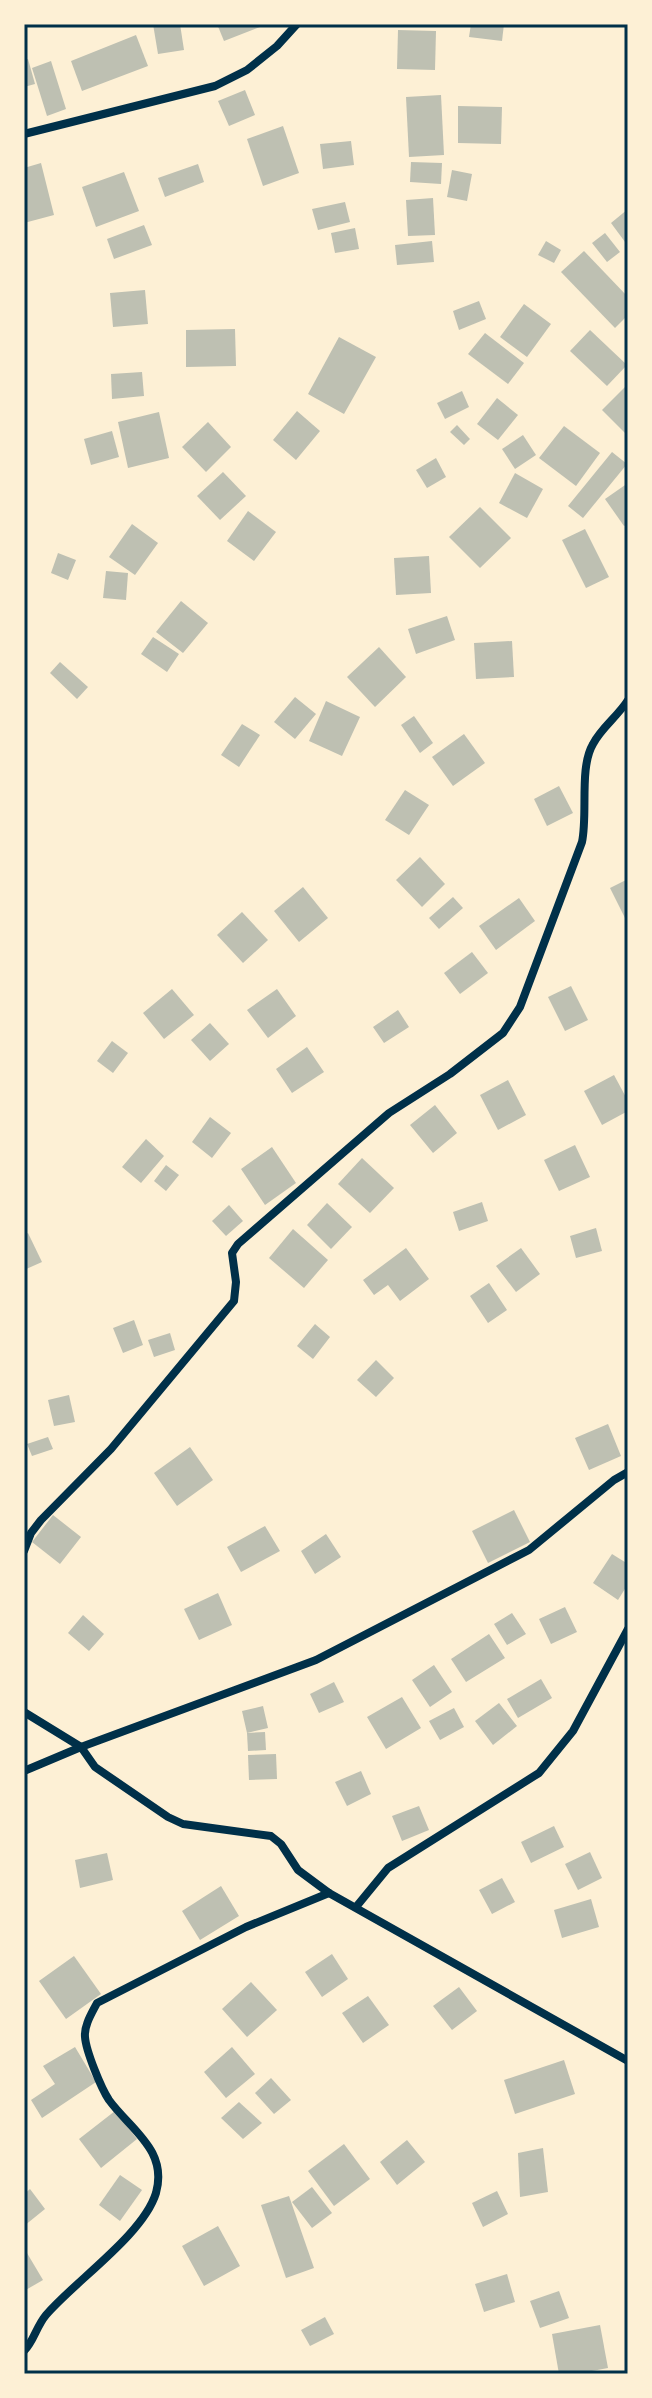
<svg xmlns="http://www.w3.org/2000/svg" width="652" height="2398" viewBox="0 0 652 2398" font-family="Spectral,serif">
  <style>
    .building { fill: #bec0b2 }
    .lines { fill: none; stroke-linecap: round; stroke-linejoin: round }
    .minor { stroke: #003049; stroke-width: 8 }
    .neatline { fill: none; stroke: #003049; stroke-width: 3 }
  </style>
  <rect width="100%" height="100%" fill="#fdf0d5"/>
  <g class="building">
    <polygon points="153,24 180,24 184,50 158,54"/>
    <polygon points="217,24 259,24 260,27 224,41"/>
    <polygon points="471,24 504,24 502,41 469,37"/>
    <polygon points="398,30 436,31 435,70 397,69"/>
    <polygon points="136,35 148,66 82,91 71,61"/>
    <polygon points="28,59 35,84 24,87 24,60"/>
    <polygon points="51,61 66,109 47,116 32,68"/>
    <polygon points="245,90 255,115 229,126 218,101"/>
    <polygon points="441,95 444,155 409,157 406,97"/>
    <polygon points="458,106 502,107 501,144 458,143"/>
    <polygon points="283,126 299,173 263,186 247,139"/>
    <polygon points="351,141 354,165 323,169 320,144"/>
    <polygon points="411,162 442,163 441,184 410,182"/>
    <polygon points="41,163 54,215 24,223 24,168"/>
    <polygon points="198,164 204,182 165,197 158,178"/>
    <polygon points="452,170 472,174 467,201 447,197"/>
    <polygon points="124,172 139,211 96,227 82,187"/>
    <polygon points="433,198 435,235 408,236 406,200"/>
    <polygon points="345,202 350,222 318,230 312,209"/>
    <polygon points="628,209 628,246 611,223"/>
    <polygon points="144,225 152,245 114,259 107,239"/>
    <polygon points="355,228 359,249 335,253 331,233"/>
    <polygon points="605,233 620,252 607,262 592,243"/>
    <polygon points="432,241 434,262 397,265 395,245"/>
    <polygon points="546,241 561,250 554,263 538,255"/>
    <polygon points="584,251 628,297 628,315 615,328 561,272"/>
    <polygon points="145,290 148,324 113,327 110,293"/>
    <polygon points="479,301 486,319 459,330 453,311"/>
    <polygon points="524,304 551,324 527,357 500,337"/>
    <polygon points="235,329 236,366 186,367 186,330"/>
    <polygon points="590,330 627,365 607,386 570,351"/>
    <polygon points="485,333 524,363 508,384 468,354"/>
    <polygon points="339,337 376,357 344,414 308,394"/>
    <polygon points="142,372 144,396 112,399 111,374"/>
    <polygon points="628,384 628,436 602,410"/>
    <polygon points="462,391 469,407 445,419 437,403"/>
    <polygon points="497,398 518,415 498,440 477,424"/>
    <polygon points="297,411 320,431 296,460 273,440"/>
    <polygon points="159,412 169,458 128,468 118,422"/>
    <polygon points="208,422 231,447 206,472 182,447"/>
    <polygon points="457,425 470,439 464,445 450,432"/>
    <polygon points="564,426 600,453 576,486 539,458"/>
    <polygon points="112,431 119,457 91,465 84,439"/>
    <polygon points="523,435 536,455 515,469 502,449"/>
    <polygon points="612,452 627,464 583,518 568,506"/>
    <polygon points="436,458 446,477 427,488 416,470"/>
    <polygon points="223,472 246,496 220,520 197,496"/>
    <polygon points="515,473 543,489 527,518 499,503"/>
    <polygon points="628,483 628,524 624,526 605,499"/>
    <polygon points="480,507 511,538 480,568 449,537"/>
    <polygon points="248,511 276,532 254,561 227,541"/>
    <polygon points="132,524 158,543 135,575 109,557"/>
    <polygon points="585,529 609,577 586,588 562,540"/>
    <polygon points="58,553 76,560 68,580 51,573"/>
    <polygon points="429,556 431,593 396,595 394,558"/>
    <polygon points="106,571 128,573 126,600 103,598"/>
    <polygon points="181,601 208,623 183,653 156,632"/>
    <polygon points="447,616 455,640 416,654 408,629"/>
    <polygon points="153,637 179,654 167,672 141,654"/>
    <polygon points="512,641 514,677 476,679 474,643"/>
    <polygon points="379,647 406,677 375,707 347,677"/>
    <polygon points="60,662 88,687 77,699 50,673"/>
    <polygon points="295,697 316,714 295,739 274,722"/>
    <polygon points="326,701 360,717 342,756 309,741"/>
    <polygon points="414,716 433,743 420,753 401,725"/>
    <polygon points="242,724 260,735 239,767 221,755"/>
    <polygon points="464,734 485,763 453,786 432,757"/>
    <polygon points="559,786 573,813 547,826 534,799"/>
    <polygon points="405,790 429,805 409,835 385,820"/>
    <polygon points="420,857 445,884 422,907 396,880"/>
    <polygon points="628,879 628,924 610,888"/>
    <polygon points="303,887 328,918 299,942 274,911"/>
    <polygon points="453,897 463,908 439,929 429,918"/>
    <polygon points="519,898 535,921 496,950 479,926"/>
    <polygon points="242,912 268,940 243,963 217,935"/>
    <polygon points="472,952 488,973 460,994 444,973"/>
    <polygon points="571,986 588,1020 565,1031 548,997"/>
    <polygon points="172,989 194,1015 164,1039 143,1013"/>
    <polygon points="277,989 296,1016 268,1038 247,1010"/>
    <polygon points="398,1010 409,1027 384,1043 373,1027"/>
    <polygon points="210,1023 229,1044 210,1061 191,1040"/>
    <polygon points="112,1041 128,1053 113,1073 97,1061"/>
    <polygon points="307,1047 324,1072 292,1093 276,1069"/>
    <polygon points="614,1075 628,1101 628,1111 602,1125 584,1091"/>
    <polygon points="508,1080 526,1115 498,1130 480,1095"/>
    <polygon points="435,1105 457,1133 433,1153 410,1125"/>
    <polygon points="210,1117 231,1133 212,1158 192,1142"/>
    <polygon points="146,1139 164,1156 141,1183 122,1167"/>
    <polygon points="575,1145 590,1177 559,1191 544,1160"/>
    <polygon points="272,1147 296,1183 265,1205 241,1169"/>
    <polygon points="362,1158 394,1188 370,1213 338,1184"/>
    <polygon points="166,1165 179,1175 166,1191 154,1181"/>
    <polygon points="482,1202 488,1221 459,1231 453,1212"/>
    <polygon points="327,1203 352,1227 331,1249 307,1225"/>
    <polygon points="229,1205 243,1221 226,1236 212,1221"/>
    <polygon points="596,1228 602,1251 576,1258 570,1236"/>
    <polygon points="293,1229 328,1260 304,1288 269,1258"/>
    <polygon points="28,1233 42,1262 24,1270 24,1235"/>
    <polygon points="406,1248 429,1279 400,1301 388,1285 374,1295 363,1280"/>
    <polygon points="521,1248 540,1274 516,1292 496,1266"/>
    <polygon points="489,1283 507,1310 488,1323 470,1296"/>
    <polygon points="134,1320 143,1345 123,1353 113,1328"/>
    <polygon points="315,1324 330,1337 313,1359 297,1346"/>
    <polygon points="170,1333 175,1350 154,1357 148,1340"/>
    <polygon points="376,1360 394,1378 376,1397 357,1380"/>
    <polygon points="69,1395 75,1422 54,1426 48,1400"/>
    <polygon points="608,1424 621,1456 589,1470 575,1438"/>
    <polygon points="48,1437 53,1449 32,1456 27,1444"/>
    <polygon points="190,1447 213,1480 177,1506 154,1473"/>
    <polygon points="514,1510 530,1542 488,1563 472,1531"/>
    <polygon points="53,1515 81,1537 60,1564 32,1542"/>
    <polygon points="265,1526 280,1551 241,1572 227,1547"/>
    <polygon points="326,1534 341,1557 315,1574 301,1551"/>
    <polygon points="612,1554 628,1564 628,1584 618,1600 593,1583"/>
    <polygon points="218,1593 232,1625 199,1640 184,1609"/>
    <polygon points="565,1607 577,1632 551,1644 539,1619"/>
    <polygon points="512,1613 526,1634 507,1645 494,1624"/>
    <polygon points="83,1615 104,1634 89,1651 68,1633"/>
    <polygon points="489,1634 505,1658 466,1682 451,1659"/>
    <polygon points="434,1665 452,1692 430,1707 412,1680"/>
    <polygon points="541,1679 552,1698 518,1718 507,1699"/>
    <polygon points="334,1682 344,1702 319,1713 310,1694"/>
    <polygon points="402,1697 421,1728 386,1749 367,1717"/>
    <polygon points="499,1703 517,1726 493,1745 475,1721"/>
    <polygon points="263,1706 268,1728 247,1733 242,1711"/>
    <polygon points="454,1708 464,1727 440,1740 429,1721"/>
    <polygon points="265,1732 266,1750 248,1751 247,1733"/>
    <polygon points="276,1754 277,1779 249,1780 248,1755"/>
    <polygon points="361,1771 371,1794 347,1806 335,1782"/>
    <polygon points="419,1806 429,1830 402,1841 392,1816"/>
    <polygon points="554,1826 564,1847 531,1863 521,1842"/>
    <polygon points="590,1852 602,1878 578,1890 565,1864"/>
    <polygon points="107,1853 113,1880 80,1888 75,1860"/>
    <polygon points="502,1878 515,1902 492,1914 479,1890"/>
    <polygon points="221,1886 239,1916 200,1940 182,1911"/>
    <polygon points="591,1899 599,1927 562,1938 554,1910"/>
    <polygon points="332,1954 348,1979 322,1997 305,1972"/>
    <polygon points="74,1956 101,1994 66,2019 39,1981"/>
    <polygon points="251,1982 277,2010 247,2037 222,2009"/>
    <polygon points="459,1987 477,2011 452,2030 433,2006"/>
    <polygon points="368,1996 389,2025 363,2043 342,2013"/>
    <polygon points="75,2047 96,2082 42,2118 31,2100 55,2084 43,2066"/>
    <polygon points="232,2047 255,2074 226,2098 204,2072"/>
    <polygon points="564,2060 575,2094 515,2114 504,2080"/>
    <polygon points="271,2078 291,2100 274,2114 255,2093"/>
    <polygon points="239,2102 262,2123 243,2139 221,2118"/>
    <polygon points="115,2111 137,2139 101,2168 79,2139"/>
    <polygon points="407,2140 425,2162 397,2185 380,2162"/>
    <polygon points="344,2144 370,2179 334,2206 308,2171"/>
    <polygon points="543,2148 548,2192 520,2197 518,2153"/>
    <polygon points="120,2175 142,2190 120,2221 99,2205"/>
    <polygon points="312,2187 332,2213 312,2228 292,2202"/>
    <polygon points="30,2189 45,2209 24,2226 24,2194"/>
    <polygon points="497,2191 508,2214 483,2227 472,2203"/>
    <polygon points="289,2196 314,2268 286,2278 261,2205"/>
    <polygon points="218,2226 240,2266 204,2286 182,2246"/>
    <polygon points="24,2248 43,2280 24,2291"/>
    <polygon points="507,2274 515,2302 484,2312 475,2284"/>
    <polygon points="559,2291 569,2318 540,2328 530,2301"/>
    <polygon points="325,2317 334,2334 310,2346 301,2330"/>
    <polygon points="600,2325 608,2368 576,2374 559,2374 552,2334"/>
  </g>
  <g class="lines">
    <g class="minor">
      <polyline points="24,134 215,86 247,70 277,46 297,24"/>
      <path d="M24 1551 31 1533 41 1520 111 1449 234 1301 236 1282 232 1253 238 1244 389 1113 450 1074 503 1033 520 1007 582 842C588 813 579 768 593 744 601 728 618 716 628 700"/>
      <polyline points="24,1712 81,1747 95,1767 168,1817 183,1824 271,1836 281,1844 298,1870 329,1893 628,2061"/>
      <polyline points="24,1771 81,1747 316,1660 529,1550 614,1480 628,1472"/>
      <polyline points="356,1907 388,1868 539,1773 573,1731 628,1629"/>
      <path d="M24 2351C34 2341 36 2327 46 2315 75 2281 143 2235 156 2193 168 2150 131 2130 109 2100 101 2088 86 2051 85 2037 84 2025 92 2013 97 2003L246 1927 329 1893"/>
    </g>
  </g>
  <rect width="652" height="2398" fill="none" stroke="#fdf0d5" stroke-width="52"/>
  <rect x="26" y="26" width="600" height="2346" class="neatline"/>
</svg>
